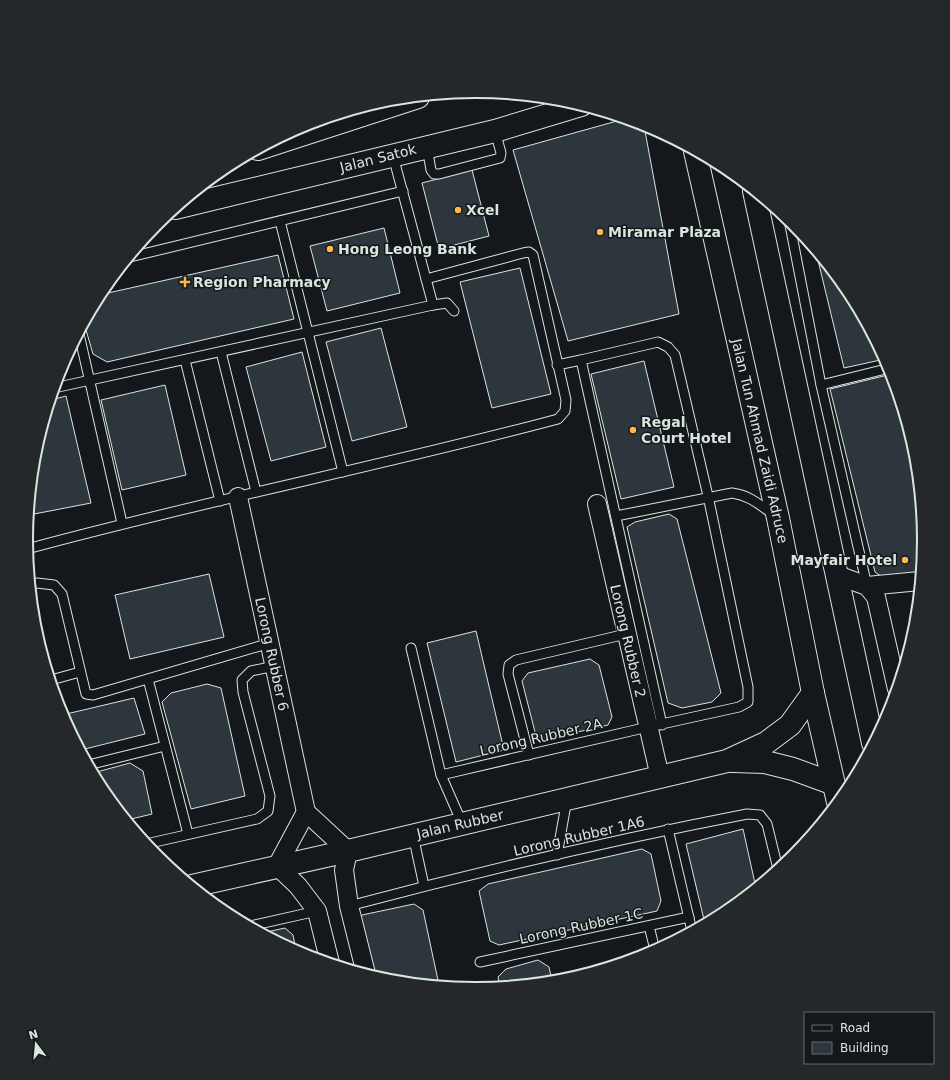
<svg xmlns="http://www.w3.org/2000/svg" width="950" height="1080" viewBox="0 0 950 1080" font-family="'DejaVu Sans',sans-serif">
  <style>
    .building { fill: #2c363c; stroke: #d8e6dc }
    .lines { fill: none; stroke-linecap: round; stroke-linejoin: round }
    .lane-casing { stroke: #d8e6dc; stroke-width: 11 }
    .street-casing { stroke: #d8e6dc; stroke-width: 20 }
    .secondary-casing { stroke: #d8e6dc; stroke-width: 24 }
    .primary-casing { stroke: #d8e6dc; stroke-width: 24 }
    .lane { stroke: #14181c; stroke-width: 9 }
    .street { stroke: #14181c; stroke-width: 18 }
    .secondary { stroke: #14181c; stroke-width: 22 }
    .primary { stroke: #14181c; stroke-width: 22 }
    .poi-dot { fill: #ffb74d; stroke: #14181c; stroke-width: 1.5 }
    .labels { text-anchor: middle; dominant-baseline: central; stroke-width: 3; stroke-linejoin: round; paint-order: stroke }
    .street-label { font-size: 14px; fill: #d8e6dc; stroke: #14181c }
    .poi-label { font-size: 14px; font-weight: bold; fill: #d8e6dc; stroke: #14181c; text-anchor: start }
    .rim { fill: none; stroke: #d8e6dc; stroke-width: 2 }
  </style>
  <rect width="100%" height="100%" fill="#14181c"/>
  <g class="building">
    <polygon points="624,119 645,131 679,314 568,341 513,150"/>
    <polygon points="472,170 489,236 439,249 422,183"/>
    <polygon points="384,228 400,293 327,311 310,246"/>
    <polygon points="816,252 848,291 885,359 844,368"/>
    <polygon points="278,255 294,319 107,362 93,354 84,323 99,295"/>
    <polygon points="520,268 551,394 492,408 460,282"/>
    <polygon points="381,328 407,427 352,441 326,342"/>
    <polygon points="302,352 326,447 271,461 246,367"/>
    <polygon points="644,361 674,487 621,499 591,374"/>
    <polygon points="892,374 918,475 924,540 921,575 889,582 875,572 830,389"/>
    <polygon points="165,385 186,475 122,490 101,400"/>
    <polygon points="66,396 91,503 29,515 35,452 51,400"/>
    <polygon points="669,514 677,519 721,693 712,702 682,708 668,703 627,527 635,522"/>
    <polygon points="209,574 224,637 130,659 115,595"/>
    <polygon points="33,613 36,613 51,667 47,668 35,627"/>
    <polygon points="476,631 504,750 456,762 427,643"/>
    <polygon points="590,659 599,665 612,717 608,725 543,740 536,736 522,681 528,673"/>
    <polygon points="207,684 221,688 245,796 191,809 162,702 171,693"/>
    <polygon points="134,698 145,734 81,750 62,715"/>
    <polygon points="130,763 143,771 152,814 127,820 102,789 93,773"/>
    <polygon points="743,829 756,888 724,913 705,924 686,844"/>
    <polygon points="642,849 651,854 661,901 657,911 499,945 490,941 479,891 488,884"/>
    <polygon points="414,904 423,910 439,985 387,980 371,975 358,922 362,915"/>
    <polygon points="285,928 293,935 296,951 262,933"/>
    <polygon points="538,960 549,967 552,981 500,987 498,977 506,969"/>
  </g>
  <g class="lines">
    <defs>
      <g id="lane">
        <polyline points="427,147 431,170 434,174 439,174 500,158 501,153 495,131"/>
        <polyline points="393,156 433,305"/>
        <polyline points="789,220 821,385 867,586"/>
        <polyline points="280,221 343,472"/>
        <polyline points="130,257 403,191"/>
        <polyline points="79,334 122,523"/>
        <polyline points="221,352 256,492"/>
        <polyline points="185,360 220,501"/>
        <polyline points="557,365 581,360"/>
        <polyline points="821,385 890,368"/>
        <polyline points="54,388 433,305 447,303 454,311"/>
        <path d="M616 516 732 493C749 495 760 505 774 515"/>
        <path d="M27 549C203 501 382 466 558 419L565 411 566 400 533 255 529 252 523 253 426 279"/>
        <polyline points="30,585 37,583 54,585 62,594 86,694 93,695 270,643"/>
        <polyline points="411,648 441,775 462,823"/>
        <polyline points="148,679 188,834"/>
        <polyline points="51,680 80,672"/>
        <polyline points="529,755 508,674 509,665 516,660 626,634"/>
        <polyline points="88,765 165,746"/>
        <polyline points="441,775 648,727 739,707 748,702 748,687 708,496 675,355 668,347 658,342 581,360 662,725"/>
        <polyline points="668,829 692,931"/>
        <polyline points="413,835 424,886"/>
        <polyline points="146,844 257,819 268,811 270,796 243,692 242,680 251,671 275,666"/>
        <polyline points="557,855 567,799"/>
        <path d="M349 906C480 871 613 840 747 814L760 815 767 824 778 869"/>
        <polyline points="250,926 317,911"/>
        <polyline points="649,926 655,950"/>
        <polyline points="480,962 689,917"/>
      </g>
      <g id="street">
        <polyline points="238,497 306,812"/>
        <polyline points="597,504 660,777"/>
        <polyline points="837,575 867,586 876,597 897,689"/>
        <polyline points="867,586 920,581"/>
        <polyline points="306,812 348,851 344,870 349,906 366,974"/>
        <polyline points="306,812 277,866 298,886 317,911 330,963"/>
      </g>
      <g id="secondary">
        <polyline points="733,761 765,762 793,769 834,784"/>
        <polyline points="192,886 348,851 727,761 766,743 790,725 813,693"/>
      </g>
      <g id="primary">
        <polyline points="258,149 418,97"/>
        <polyline points="695,151 778,518 813,693 838,802"/>
        <polyline points="754,191 873,743"/>
        <polyline points="175,208 495,131 581,105"/>
      </g>
    </defs>
    <use href="#lane" class="lane-casing"/>
    <use href="#street" class="street-casing"/>
    <use href="#secondary" class="secondary-casing"/>
    <use href="#primary" class="primary-casing"/>
    <use href="#lane" class="lane"/>
    <use href="#street" class="street"/>
    <use href="#secondary" class="secondary"/>
    <use href="#primary" class="primary"/>
  </g>
  <g class="poi-dot">
    <circle cx="458" cy="210" r="4"/>
    <circle cx="600" cy="232" r="4"/>
    <circle cx="330" cy="249" r="4"/>
    <path d="M183 276h4v4h4v4h-4v4h-4v-4h-4v-4h4z"/>
    <circle cx="633" cy="430" r="4"/>
    <circle cx="905" cy="560" r="4"/>
  </g>
  <g class="labels">
    <g class="street-label">
      <text transform="translate(378 158) rotate(-14)">Jalan Satok</text>
      <text transform="translate(760 441) rotate(77)">Jalan Tun Ahmad Zaidi Adruce</text>
      <text transform="translate(628 641) rotate(77)">Lorong Rubber 2</text>
      <text transform="translate(272 654) rotate(78)">Lorong Rubber 6</text>
      <text transform="translate(541 737) rotate(-13)">Lorong Rubber 2A</text>
      <text transform="translate(460 824) rotate(-13)">Jalan Rubber</text>
      <text transform="translate(579 836) rotate(-13)">Lorong Rubber 1A6</text>
      <text transform="translate(581 926) rotate(-12)">Lorong Rubber 1C</text>
    </g>
    <g class="poi-label">
      <text x="466" y="210">Xcel</text>
      <text x="608" y="232">Miramar Plaza</text>
      <text x="338" y="249">Hong Leong Bank</text>
      <text x="193" y="282">Region Pharmacy</text>
      <text x="641" y="422">Regal<tspan x="641" dy="16">Court Hotel</tspan></text>
      <text x="897" y="560" text-anchor="end">Mayfair Hotel</text>
    </g>
  </g>
  <path d="M0 0H950V1080H0ZM33 540a442 442 0 1 1 884 0a442 442 0 1 1-884 0Z" fill="#24282b" fill-rule="evenodd"/>
  <path class="rim" d="M33 540a442 442 0 1 1 884 0a442 442 0 1 1-884 0Z"/>
  <rect x="804" y="1012" width="130" height="52" fill="#14181c" stroke="#626a69"/>
  <rect x="812" y="1025" width="20" height="6" fill="#14181c" stroke="#626a69"/>
  <text x="840" y="1032" font-size="12" fill="#d8e6dc">Road</text>
  <rect x="812" y="1042" width="20" height="12" fill="#2c363c" stroke="#626a69"/>
  <text x="840" y="1052" font-size="12" fill="#d8e6dc">Building</text>
  <g transform="translate(36 1044) rotate(344)" stroke="#14181c" stroke-width="3" paint-order="stroke">
  <path d="M0-3L7 15L0 10L-7 15Z" fill="#d8e6dc"/>
  <text y="-6" font-size="11" font-weight="bold" text-anchor="middle" fill="#d8e6dc">N</text>
  </g>
</svg>
